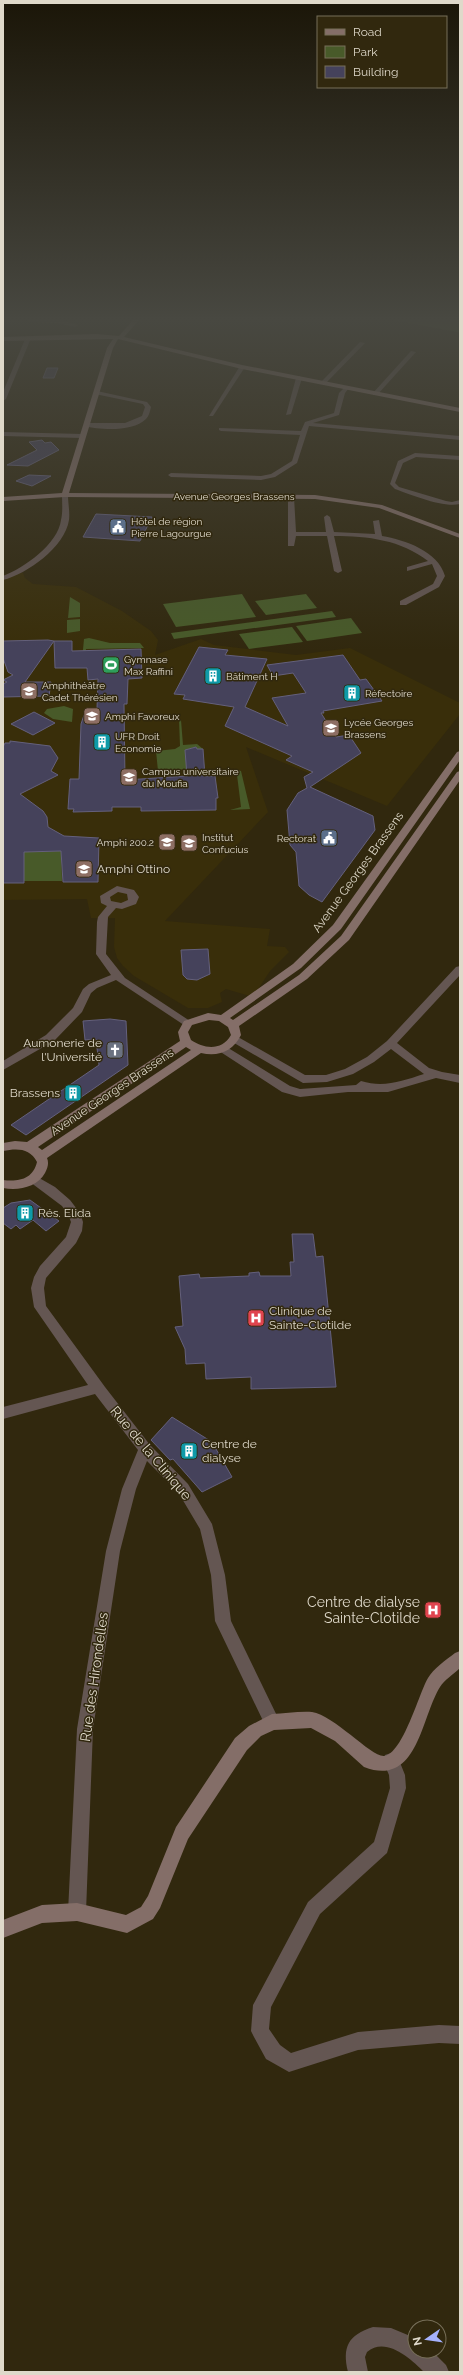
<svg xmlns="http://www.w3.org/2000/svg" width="463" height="2375" viewBox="0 0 463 2375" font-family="Raleway,sans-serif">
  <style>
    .built { fill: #392e0a }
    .green { fill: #485a29 }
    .building { fill: #45425b; stroke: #64607c }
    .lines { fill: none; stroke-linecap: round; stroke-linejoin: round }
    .street { fill: #645652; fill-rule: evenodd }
    .secondary { fill: #846e68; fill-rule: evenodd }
    .labels { text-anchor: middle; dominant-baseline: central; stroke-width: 3; stroke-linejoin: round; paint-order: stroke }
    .far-street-label { font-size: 10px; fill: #dfd9ca; stroke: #31280e }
    .far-poi-label { font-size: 10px; fill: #dfd9ca; stroke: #31280e; text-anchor: start }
    .poi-label { font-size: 12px; fill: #dfd9ca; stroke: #31280e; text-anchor: start }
    .street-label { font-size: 12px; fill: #dfd9ca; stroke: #31280e }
    .near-street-label { font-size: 14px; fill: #dfd9ca; stroke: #31280e }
    .near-poi-label { font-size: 14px; fill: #dfd9ca; stroke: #31280e; text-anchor: end }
  </style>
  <rect width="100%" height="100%" fill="#31280e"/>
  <polygon class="built" points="9,573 23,573 25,578 33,584 76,587 122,611 151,631 158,640 155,655 201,639 214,645 296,655 350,648 460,703 460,714 387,806 246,747 268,812 165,921 270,929 267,946 285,947 289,952 270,971 253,997 226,989 220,993 222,1002 208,1008 188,1008 134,976 123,966 117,958 114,947 115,918 91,918 87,899 3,900 3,575"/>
  <g class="green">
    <polygon points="383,318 460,318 460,333 457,332"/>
    <polygon points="242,594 256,617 176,627 163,604"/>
    <polygon points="306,594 317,608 266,615 255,601"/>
    <polygon points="70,597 80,603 80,617 68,618"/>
    <polygon points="332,611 336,617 174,639 171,633"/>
    <polygon points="351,618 362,633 307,641 296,626"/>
    <polygon points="80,619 80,631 67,633 67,620"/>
    <polygon points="292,627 303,642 249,649 239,634"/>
    <polygon points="89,638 110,643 140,643 144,648 86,649 85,660 82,660 84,639"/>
    <polygon points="64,706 73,709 72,722 53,719 44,713 47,709"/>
    <polygon points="179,719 181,720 183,745 197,744 203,749 197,749 196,747 185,750 187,769 158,771 156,751 175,749 180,746"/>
    <polygon points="237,770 241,771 250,809 230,810 241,807 237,775 231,775"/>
    <polygon points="61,851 62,881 24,881 24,852"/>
  </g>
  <g class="building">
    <polygon points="47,368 58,368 54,378 43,378"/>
    <polygon points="42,440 45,443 51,442 59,450 28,466 7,465 37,450 29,442"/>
    <polygon points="29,475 51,476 32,486 16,481"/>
    <polygon points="96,514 152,517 140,541 83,537"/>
    <polygon points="48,640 54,641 25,682 51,682 49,696 3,697 3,684 7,682 3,680 13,675 8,672 3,658 3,641"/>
    <polygon points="54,641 72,641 72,651 141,649 142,678 128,679 127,704 124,704 125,780 187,776 185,750 196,747 197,749 203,749 205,776 215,776 218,798 216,798 216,810 141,811 141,807 112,807 112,811 73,812 74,809 68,809 70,779 79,779 81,724 84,715 97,709 98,679 88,680 87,668 55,668"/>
    <polygon points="199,647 228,650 225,655 267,659 245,707 288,726 272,698 306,693 293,673 273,676 267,665 343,655 360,680 366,679 382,701 323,711 324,713 321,713 336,737 349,735 361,753 310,787 373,816 375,830 322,902 309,895 299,886 296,852 290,845 287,810 298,793 307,788 304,777 313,772 286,760 292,756 225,726 234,707 183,699 185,695 174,694"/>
    <polygon points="34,712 55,723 33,735 11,724"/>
    <polygon points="10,741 50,746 58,758 51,771 58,775 20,794 43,811 47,817 48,827 64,836 99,838 98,882 63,882 61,851 24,852 24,883 3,883 3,747 5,743 10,743"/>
    <polygon points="208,949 210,974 197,980 187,979 183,975 181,950"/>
    <polygon points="110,1019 126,1021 128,1065 26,1135 11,1125 99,1065 96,1039 85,1040 83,1021"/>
    <polygon points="30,1200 59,1221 46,1231 33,1220 20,1229 16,1225 11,1229 3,1223 3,1208 11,1203"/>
    <polygon points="292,1234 313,1234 316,1257 323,1256 336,1387 251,1389 251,1377 206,1379 205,1363 186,1364 185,1349 175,1327 183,1326 179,1276 199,1274 200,1278 249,1276 249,1273 259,1272 260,1276 291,1276 290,1262 294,1262"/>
    <polygon points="172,1417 212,1442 232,1477 202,1492 173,1459 170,1460 151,1440"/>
  </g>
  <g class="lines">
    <g class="street">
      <polygon points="30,319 57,319 78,325 75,327 57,323 28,322"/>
      <polygon points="26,337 31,338 6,399 3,401 3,392"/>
      <polygon points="360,342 365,343 325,384 321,384 321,382"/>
      <polygon points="411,351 416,352 377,395 373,395 373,393"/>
      <polygon points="240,366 245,367 213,416 209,416"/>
      <polygon points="299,376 302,378 291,414 286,415 296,378"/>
      <polygon points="346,386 349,388 345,393 339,415 313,423 460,436 460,440 309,426 297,463 275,477 261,480 171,477 168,475 171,473 261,476 271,474 292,461 300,435 221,431 219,430 219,428 301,431 305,422 334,413 339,393"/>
      <path d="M97 391 147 402 151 407C150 411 149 416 146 419 133 432 101 430 84 426V424L86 423H125L142 416 145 407 143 404 95 394Z"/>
      <polygon points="3,432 82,434 85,436 82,438 3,436"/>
      <path d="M415 453 460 456V460L416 457 403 463 395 483 399 487 446 501 452 502 460 500V504C443 508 412 495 395 489L390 484 398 461Z"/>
      <path d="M65 493 68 495C68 503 70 512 69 520 65 547 27 574 3 580V576C24 568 58 544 61 520 63 512 62 503 62 495Z"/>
      <path d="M291 495 294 497 296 532H326L324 517 327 515 330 517 334 532 375 534 373 521 379 520 382 536C405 540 438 551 445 576L439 587 406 605H400V601L433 584 437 576 432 564 407 571V567L428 561C401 540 368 536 334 536L342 571 338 573 334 571 327 536H296L294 546H288V497Z"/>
      <path d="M117 886 134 890 139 897 136 904 122 909 116 908 108 917 106 954 125 978 193 1023 188 1026 184 1025 116 980 97 988 91 993 82 1012 54 1041 3 1070V1061L46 1035 73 1008 83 989 89 984 111 975 96 954 97 922 98 917 107 906 101 903 100 896ZM118 892 127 894 128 900 121 903 111 901 110 897Z"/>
      <path d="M460 966V975L397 1043 429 1068 442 1072 460 1075V1083L436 1078 388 1092H348L300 1097 282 1092 216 1049 217 1046H225L290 1086 300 1089 356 1085 361 1081C384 1088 402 1081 424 1074L391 1049 374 1062 353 1074 327 1082 303 1083 229 1040 230 1037H238L305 1075H326L345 1069 367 1057 387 1041 456 967Z"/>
      <polygon points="34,1175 55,1187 70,1200 80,1213 83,1222 82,1231 76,1243 46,1278 44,1288 46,1306 105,1387 150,1445 188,1484 212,1524 225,1575 231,1621 280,1722 278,1727 272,1730 266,1727 215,1621 211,1575 200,1529 178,1492 147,1461 136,1489 120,1551 93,1729 86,1912 83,1918 77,1921 71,1918 68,1912 77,1729 106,1551 122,1489 138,1450 95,1394 3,1419 3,1407 88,1385 34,1307 31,1288 34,1277 40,1266 66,1237 71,1222 68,1214 62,1206 30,1182 28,1179"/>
      <polygon points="391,1753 397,1755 405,1775 406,1788 387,1853 320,1914 271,2007 269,2029 280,2045 291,2053 358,2032 439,2025 460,2026 460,2044 439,2043 358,2050 289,2072 266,2059 254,2037 251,2031 253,2005 308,1902 374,1842 390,1788 389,1775 383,1761 385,1755"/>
      <path d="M373 2327 391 2328 415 2338V2351H432L446 2365 449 2372H424C411 2359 386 2336 367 2352L365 2357 368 2372H348C342 2347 348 2335 373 2327Z"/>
    </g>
    <g class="secondary">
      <polygon points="135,318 141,318 124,337 242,365 460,408 460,412 242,369 118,339 113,348 69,493 315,495 382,505 460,534 460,538 379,508 315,499 65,497 3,501 3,497 62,493 107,348 113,339 3,341 3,337 96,334 119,336"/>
      <path d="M460 751V760L341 929 301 968 230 1018 233 1020 299 975 341 936 457 772 460 771V780L349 940 307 979 239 1026 241 1035C233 1051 219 1057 201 1053L47 1158C49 1163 48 1167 45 1173 37 1187 19 1191 3 1188V1180C19 1182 33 1179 37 1162 30 1148 17 1148 3 1151V1143L15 1141 27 1142 180 1041 178 1032 184 1021 208 1013 221 1015 293 964 333 925 457 752ZM209 1020 219 1021 228 1027 231 1035C222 1051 204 1049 191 1040L188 1032 192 1025ZM186 1047 191 1050 42 1150 38 1147Z"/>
      <path d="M460 1651V1668C454 1674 444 1680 440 1687 421 1717 418 1788 364 1767L335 1741 311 1728 274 1730 261 1736 247 1750 188 1839 160 1908 153 1919 127 1933 77 1921 42 1923 3 1938V1920L42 1905 77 1903 126 1915 141 1907 148 1896 176 1827 235 1738 249 1726 272 1714C284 1714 299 1711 312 1712 334 1715 371 1757 384 1756 403 1754 419 1693 428 1678 433 1669 446 1660 455 1653Z"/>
    </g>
  </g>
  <linearGradient id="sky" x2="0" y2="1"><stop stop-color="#1b1608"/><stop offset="0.49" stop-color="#484841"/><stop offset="1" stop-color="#484841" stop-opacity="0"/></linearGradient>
  <rect width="463" height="651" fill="url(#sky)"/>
  <defs>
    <symbol id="civic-square" viewBox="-11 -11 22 22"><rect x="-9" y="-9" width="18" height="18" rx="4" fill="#5c6f8a" stroke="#31280e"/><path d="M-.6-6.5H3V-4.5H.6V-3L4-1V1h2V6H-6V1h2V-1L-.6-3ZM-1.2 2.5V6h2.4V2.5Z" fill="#fff"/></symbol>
    <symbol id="stadium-square" viewBox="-11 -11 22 22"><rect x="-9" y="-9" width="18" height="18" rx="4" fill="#2e9e5b" stroke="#31280e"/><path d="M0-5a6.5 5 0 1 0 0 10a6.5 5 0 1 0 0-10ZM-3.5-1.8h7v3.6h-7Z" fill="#fff"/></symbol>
    <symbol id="building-square" viewBox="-11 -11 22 22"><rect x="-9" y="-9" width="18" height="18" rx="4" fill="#0f9aa8" stroke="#31280e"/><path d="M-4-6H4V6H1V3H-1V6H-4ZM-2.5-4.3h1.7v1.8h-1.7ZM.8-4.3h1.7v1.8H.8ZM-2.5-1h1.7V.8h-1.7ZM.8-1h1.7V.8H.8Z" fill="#fff"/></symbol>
    <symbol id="university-square" viewBox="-11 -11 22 22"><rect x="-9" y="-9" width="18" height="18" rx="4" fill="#8d6e63" stroke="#31280e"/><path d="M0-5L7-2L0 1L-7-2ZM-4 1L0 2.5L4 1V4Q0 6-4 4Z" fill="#fff"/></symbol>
    <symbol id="school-square" viewBox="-11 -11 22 22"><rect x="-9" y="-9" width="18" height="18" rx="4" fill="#8d6e63" stroke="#31280e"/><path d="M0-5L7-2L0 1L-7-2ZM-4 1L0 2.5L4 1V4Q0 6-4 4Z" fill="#fff"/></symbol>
    <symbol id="church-square" viewBox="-11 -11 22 22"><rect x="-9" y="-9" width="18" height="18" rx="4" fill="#6b7280" stroke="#31280e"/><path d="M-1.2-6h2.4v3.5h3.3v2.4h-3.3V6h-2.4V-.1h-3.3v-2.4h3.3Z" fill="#fff"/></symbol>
    <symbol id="hospital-square" viewBox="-11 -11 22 22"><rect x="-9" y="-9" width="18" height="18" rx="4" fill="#e0444e" stroke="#31280e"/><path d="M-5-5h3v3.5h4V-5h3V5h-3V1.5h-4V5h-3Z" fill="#fff"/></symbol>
  </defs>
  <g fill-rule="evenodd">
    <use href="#civic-square" x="108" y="517" width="20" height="20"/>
    <use href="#stadium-square" x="101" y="655" width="20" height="20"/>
    <use href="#building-square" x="203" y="666" width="20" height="20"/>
    <use href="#university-square" x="19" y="681" width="20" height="20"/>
    <use href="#building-square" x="342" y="683" width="20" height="20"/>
    <use href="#university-square" x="82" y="706" width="20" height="20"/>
    <use href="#school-square" x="321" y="718" width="20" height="20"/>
    <use href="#building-square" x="92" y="732" width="20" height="20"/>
    <use href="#university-square" x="119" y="767" width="20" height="20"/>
    <use href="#civic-square" x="319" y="828" width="20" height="20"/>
    <use href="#university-square" x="157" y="832" width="20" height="20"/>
    <use href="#university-square" x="179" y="833" width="20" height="20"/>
    <use href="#university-square" x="74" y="859" width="20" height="20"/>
    <use href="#church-square" x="105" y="1040" width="20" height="20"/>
    <use href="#building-square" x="63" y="1083" width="20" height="20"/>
    <use href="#building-square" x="15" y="1203" width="20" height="20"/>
    <use href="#hospital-square" x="246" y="1308" width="20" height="20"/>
    <use href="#building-square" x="179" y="1441" width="20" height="20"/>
    <use href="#hospital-square" x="423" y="1600" width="20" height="20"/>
  </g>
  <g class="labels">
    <g class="far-street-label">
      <text x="234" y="496">Avenue Georges Brassens</text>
    </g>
    <g class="far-poi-label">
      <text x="131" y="521">Hôtel de région<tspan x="131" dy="12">Pierre Lagourgue</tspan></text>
      <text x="124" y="659">Gymnase<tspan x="124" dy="12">Max Raffini</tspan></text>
      <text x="226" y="676">Bâtiment H</text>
      <text x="42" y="685">Amphithéâtre<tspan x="42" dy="12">Cadet Thérésien</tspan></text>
      <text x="365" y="693">Réfectoire</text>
      <text x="105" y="716">Amphi Favoreux</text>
      <text x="344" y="722">Lycée Georges<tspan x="344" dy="12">Brassens</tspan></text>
      <text x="115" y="736">UFR Droit<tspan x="115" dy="12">Economie</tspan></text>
      <text x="142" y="771">Campus universitaire<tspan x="142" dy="12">du Moufia</tspan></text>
      <text x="202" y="837">Institut<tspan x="202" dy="12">Confucius</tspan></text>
      <text x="316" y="838" text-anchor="end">Rectorat</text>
      <text x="154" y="842" text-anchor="end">Amphi 200.2</text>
    </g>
    <g class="poi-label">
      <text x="97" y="869">Amphi Ottino</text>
      <text x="102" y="1043" text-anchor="end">Aumonerie de<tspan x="102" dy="14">l'Université</tspan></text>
      <text x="60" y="1093" text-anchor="end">Brassens</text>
      <text x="38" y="1213">Rés. Elida</text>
      <text x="269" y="1311">Clinique de<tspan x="269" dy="14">Sainte-Clotilde</tspan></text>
      <text x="202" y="1444">Centre de<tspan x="202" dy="14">dialyse</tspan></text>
    </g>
    <g class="street-label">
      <text transform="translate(358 872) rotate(-54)">Avenue Georges Brassens</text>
      <text transform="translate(112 1092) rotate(-34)">Avenue Georges Brassens</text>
    </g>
    <g class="near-street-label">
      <text transform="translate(151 1453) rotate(50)">Rue de la Clinique</text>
      <text transform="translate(94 1677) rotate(-82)">Rue des Hirondelles</text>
    </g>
    <g class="near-poi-label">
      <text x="420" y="1602">Centre de dialyse<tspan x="420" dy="16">Sainte-Clotilde</tspan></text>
    </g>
  </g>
  <rect width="463" height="2375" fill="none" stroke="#dfd9ca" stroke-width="8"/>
  <rect x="317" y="16" width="130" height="72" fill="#31280e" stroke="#776f59"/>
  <rect x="325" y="29" width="20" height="6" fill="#846e68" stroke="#776f59"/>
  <text x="353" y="36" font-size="12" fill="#dfd9ca">Road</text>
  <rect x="325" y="46" width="20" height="12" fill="#485a29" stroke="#776f59"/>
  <text x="353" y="56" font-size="12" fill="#dfd9ca">Park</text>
  <rect x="325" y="66" width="20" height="12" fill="#45425b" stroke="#776f59"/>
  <text x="353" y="76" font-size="12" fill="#dfd9ca">Building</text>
  <g transform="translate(427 2339) rotate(257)"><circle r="19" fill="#31280e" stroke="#776f59"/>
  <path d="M0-3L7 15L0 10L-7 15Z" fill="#a5b1fc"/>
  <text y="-6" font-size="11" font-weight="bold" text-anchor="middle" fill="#dfd9ca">N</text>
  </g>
</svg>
